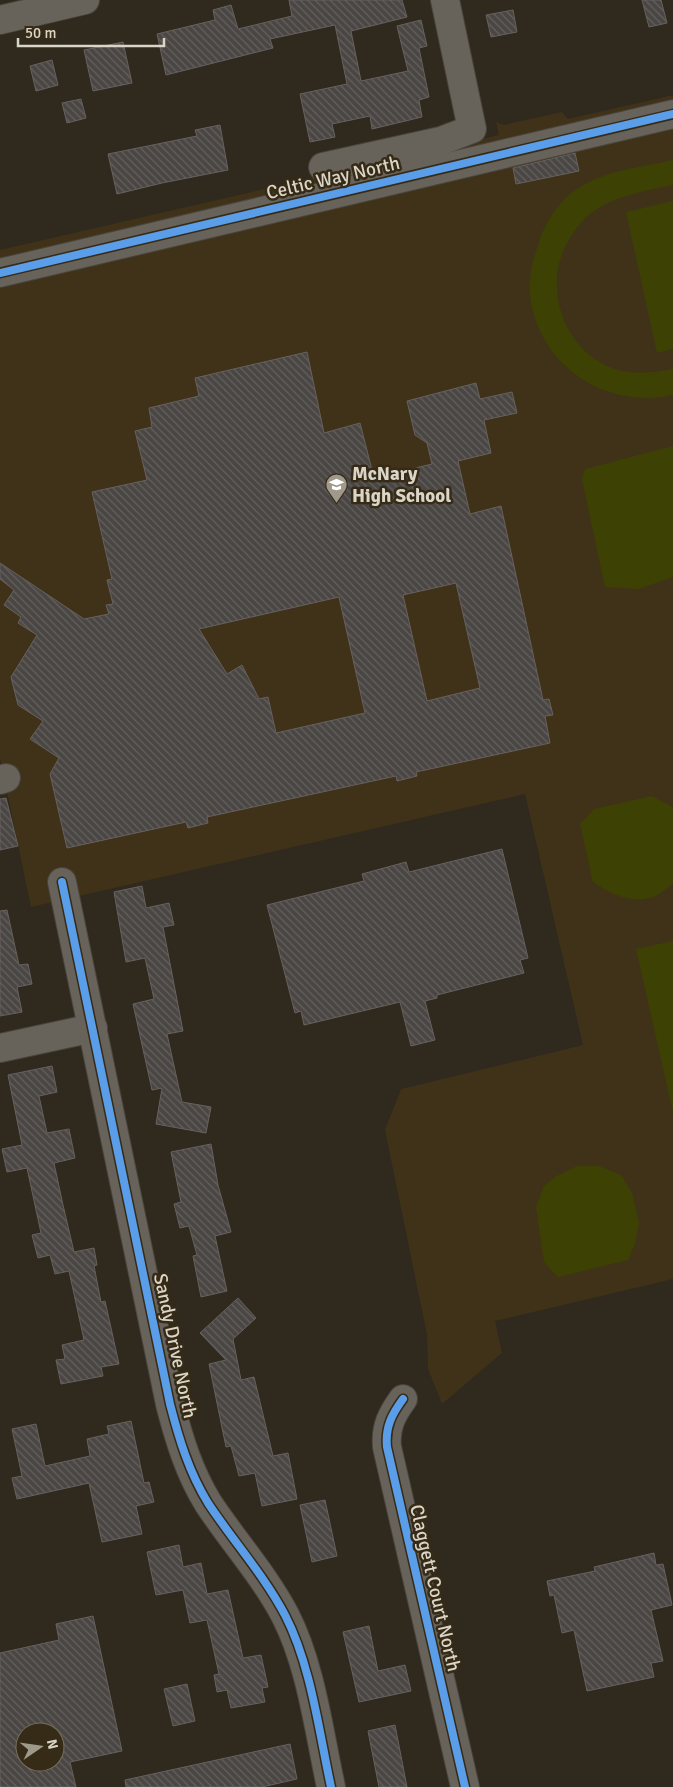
<svg xmlns="http://www.w3.org/2000/svg" width="673" height="1787" viewBox="0 0 673 1787" font-family="Signika,sans-serif">
  <style>
    .built { fill: #3f3218 }
    .garden { fill: #3d4104 }
    .building { fill: url(#building-back-hatch); stroke: #676160; fill-rule: evenodd }
    .lines { fill: none; stroke-linecap: round; stroke-linejoin: round }
    .minor-casing { stroke: #49453c; stroke-width: 30 }
    .minor { stroke: #67625a; stroke-width: 28 }
    .cycleway-casing { stroke: #362b17; stroke-width: 11 }
    .cycleway { stroke: #5a9eea; stroke-width: 8 }
    .labels { text-anchor: middle; dominant-baseline: central; stroke-width: 5; stroke-linejoin: round; paint-order: stroke }
    .street-label { font-size: 19px; fill: #dbd5c8; stroke: #362b17 }
    .poi-label { font-size: 19px; font-weight: bold; fill: #dbd5c8; stroke: #362b17; text-anchor: start }
  </style>
  <defs>
    <pattern id="building-back-hatch" width="6" height="6" patternUnits="userSpaceOnUse" patternTransform="scale(1.25)"><rect width="6" height="6" fill="#4a4644"/><path d="M-1 5l2 2M0 0l6 6M5-1l2 2" fill="none" stroke="#64605e"/></pattern>
  </defs>
  <rect width="100%" height="100%" fill="#2f291e"/>
  <polygon class="built" points="673,95 673,1279 495,1321 502,1353 442,1404 428,1369 427,1335 385,1130 401,1089 583,1045 525,794 31,907 0,758 0,250 499,135 496,122 504,125 562,112 568,119"/>
  <g class="garden">
    <path d="M673 160V185C645 191 618 195 594 211 581 219 572 234 565 247 542 294 569 360 623 371 639 374 658 372 673 369V395C605 410 538 365 530 295 528 277 533 259 539 242 546 220 561 198 582 186 608 170 643 167 673 160Z"/>
    <polygon points="673,201 673,349 657,353 626,212"/>
    <polygon points="673,446 673,577 639,589 605,587 582,479 585,469"/>
    <path d="M652 796 671 806 673 810V884C667 888 660 894 653 897 632 904 610 894 593 882L580 824 594 809Z"/>
    <polygon points="673,941 673,1112 636,949"/>
    <polygon points="577,1166 599,1166 621,1175 632,1193 639,1222 635,1244 628,1260 558,1277 544,1262 536,1207 544,1186 555,1177"/>
  </g>
  <g class="building">
    <polygon points="289,0 402,0 407,17 351,31 361,81 408,71 397,26 421,20 427,46 419,48 429,97 419,100 422,117 372,129 370,116 332,124 335,137 310,142 300,94 347,84 335,25 270,39 273,48 166,75 157,34 215,20 213,10 231,5 238,29 292,16"/>
    <polygon points="642,0 661,0 667,23 649,27"/>
    <polygon points="513,10 517,32 491,37 486,15"/>
    <polygon points="123,42 132,83 93,91 84,50"/>
    <polygon points="52,60 58,85 36,91 30,66"/>
    <polygon points="81,99 86,118 67,123 62,103"/>
    <polygon points="220,125 228,170 162,183 117,194 108,154 197,136 195,130"/>
    <polygon points="575,153 579,171 516,184 513,168"/>
    <path d="M307 352 324 433 360 423 374 478 432 464 427 443 415 435 407 401 476 383 480 399 512 392 517 413 484 420 491 453 458 461 470 514 501 506 543 700 549 699 553 715 545 716 550 743 416 772 417 776 397 781 396 776 207 817 208 823 188 828 186 822 67 848 50 774 59 758 30 739 43 721 18 705 11 677 37 635 18 623 21 617 4 605 14 590 0 579V563L84 619 109 614 106 605 113 604 107 580 112 579 92 492 147 480 135 431 152 427 149 408 199 396 195 378ZM456 583 480 688 427 701 403 595ZM339 597 365 713 276 733 268 697 259 699 242 665 227 674 199 629Z"/>
    <polygon points="6,798 18,846 0,850 0,799"/>
    <polygon points="502,849 528,958 520,960 524,973 437,995 437,998 425,1001 435,1040 411,1046 400,1002 304,1025 301,1011 295,1013 267,905 364,881 362,874 406,862 409,872"/>
    <polygon points="142,886 146,908 169,903 174,925 163,927 183,1031 167,1034 182,1102 211,1107 206,1133 156,1124 162,1088 152,1090 133,1004 154,999 145,958 126,962 114,892"/>
    <polygon points="7,910 19,965 28,964 32,984 17,987 22,1012 0,1016 0,911"/>
    <polygon points="52,1066 57,1092 39,1096 47,1133 69,1129 75,1158 54,1163 63,1205 74,1252 94,1248 97,1265 94,1266 101,1302 105,1301 119,1364 101,1367 103,1376 61,1384 56,1360 65,1359 62,1345 84,1340 69,1271 55,1274 50,1255 38,1258 32,1235 41,1233 27,1168 7,1172 2,1149 22,1145 8,1075"/>
    <polygon points="211,1144 218,1185 231,1232 215,1236 227,1291 201,1297 193,1256 197,1255 189,1226 180,1228 174,1204 181,1202 171,1152"/>
    <polygon points="238,1298 256,1318 233,1339 241,1380 254,1377 273,1456 288,1453 297,1499 262,1506 255,1473 239,1476 231,1446 226,1447 209,1364 226,1360 200,1333"/>
    <polygon points="131,1421 144,1483 149,1482 154,1502 136,1506 142,1534 102,1542 89,1483 17,1499 12,1478 22,1476 12,1429 36,1424 45,1466 90,1456 87,1439 109,1434 107,1426"/>
    <polygon points="325,1500 337,1556 312,1562 300,1505"/>
    <polygon points="179,1545 183,1567 201,1563 207,1594 228,1590 243,1658 261,1655 268,1687 262,1688 265,1702 231,1708 227,1690 217,1692 214,1675 219,1674 207,1620 190,1623 183,1590 156,1595 147,1552"/>
    <polygon points="654,1553 656,1565 663,1564 672,1605 651,1610 663,1661 651,1663 654,1677 587,1691 574,1630 562,1633 554,1595 550,1596 547,1581 595,1571 594,1567"/>
    <path d="M93 1616 122 1751 70 1762 76 1787H0V1653L59 1640 56 1624ZM25 1732H55V1762H25Z"/>
    <polygon points="369,1626 378,1671 405,1665 411,1691 359,1702 343,1632"/>
    <polygon points="187,1684 195,1721 173,1726 164,1689"/>
    <polygon points="395,1725 407,1787 379,1787 368,1731"/>
    <polygon points="290,1744 297,1779 262,1787 126,1787 125,1780"/>
  </g>
  <g class="lines">
    <defs>
      <g id="minor">
        <polyline points="0,20 85,0"/>
        <polyline points="323,167 441,141 472,129 445,0"/>
        <polyline points="0,273 673,114"/>
        <polyline points="0,780 6,778"/>
        <path d="M62 882 170 1404C179 1439 189 1472 208 1503 233 1541 264 1575 285 1615 311 1665 319 1732 331 1787"/>
        <polyline points="0,1048 93,1028"/>
        <path d="M403 1399C392 1414 385 1427 387 1447L465 1787"/>
      </g>
    </defs>
    <use href="#minor" class="minor-casing"/>
    <use href="#minor" class="minor"/>
    <defs>
      <g id="cycleway">
        <polyline points="0,273 673,114"/>
        <path d="M62 882 170 1404C179 1439 189 1472 208 1503 233 1541 264 1575 285 1615 311 1665 319 1732 331 1787"/>
        <path d="M403 1399C392 1414 385 1427 387 1447L465 1787"/>
      </g>
    </defs>
    <use href="#cycleway" class="cycleway-casing"/>
    <use href="#cycleway" class="cycleway"/>
  </g>
  <defs>
    <symbol id="school-pin" viewBox="-11 -11 22 30"><path d="M0 17L-7.5 6A9.5 9.5 0 1 1 7.5 6Z" fill="#9f998c" stroke="#362b17"/><path d="M0-5L7-2L0 1L-7-2ZM-4 1L0 2.5L4 1V4Q0 6-4 4Z" fill="#fff"/></symbol>
  </defs>
  <g fill-rule="evenodd">
    <use href="#school-pin" x="324" y="472" width="25" height="34"/>
  </g>
  <g class="labels">
    <g class="street-label">
      <text transform="translate(333 178) rotate(-13)">Celtic Way North</text>
      <text transform="translate(175 1346) rotate(78)">Sandy Drive North</text>
      <text transform="translate(435 1588) rotate(77)">Claggett Court North</text>
    </g>
    <g class="poi-label">
      <text x="352" y="474">McNary<tspan x="352" dy="22">High School</tspan></text>
    </g>
  </g>
  <g transform="translate(40 1747) rotate(77)"><circle r="24" fill="#362b17" stroke="#786f5e"/>
  <path d="M0-4L9 19L0 12L-9 19Z" fill="#9f998c"/>
  <text y="-8" font-size="14" font-weight="bold" text-anchor="middle" fill="#dbd5c8">N</text>
  </g>
  <path d="M18 38v8h146v-8" fill="none" stroke="#dbd5c8" stroke-width="2.5"/>
  <text x="25" y="38" font-size="15" fill="#dbd5c8" stroke="#362b17" stroke-width="4" paint-order="stroke">50 m</text>
</svg>
